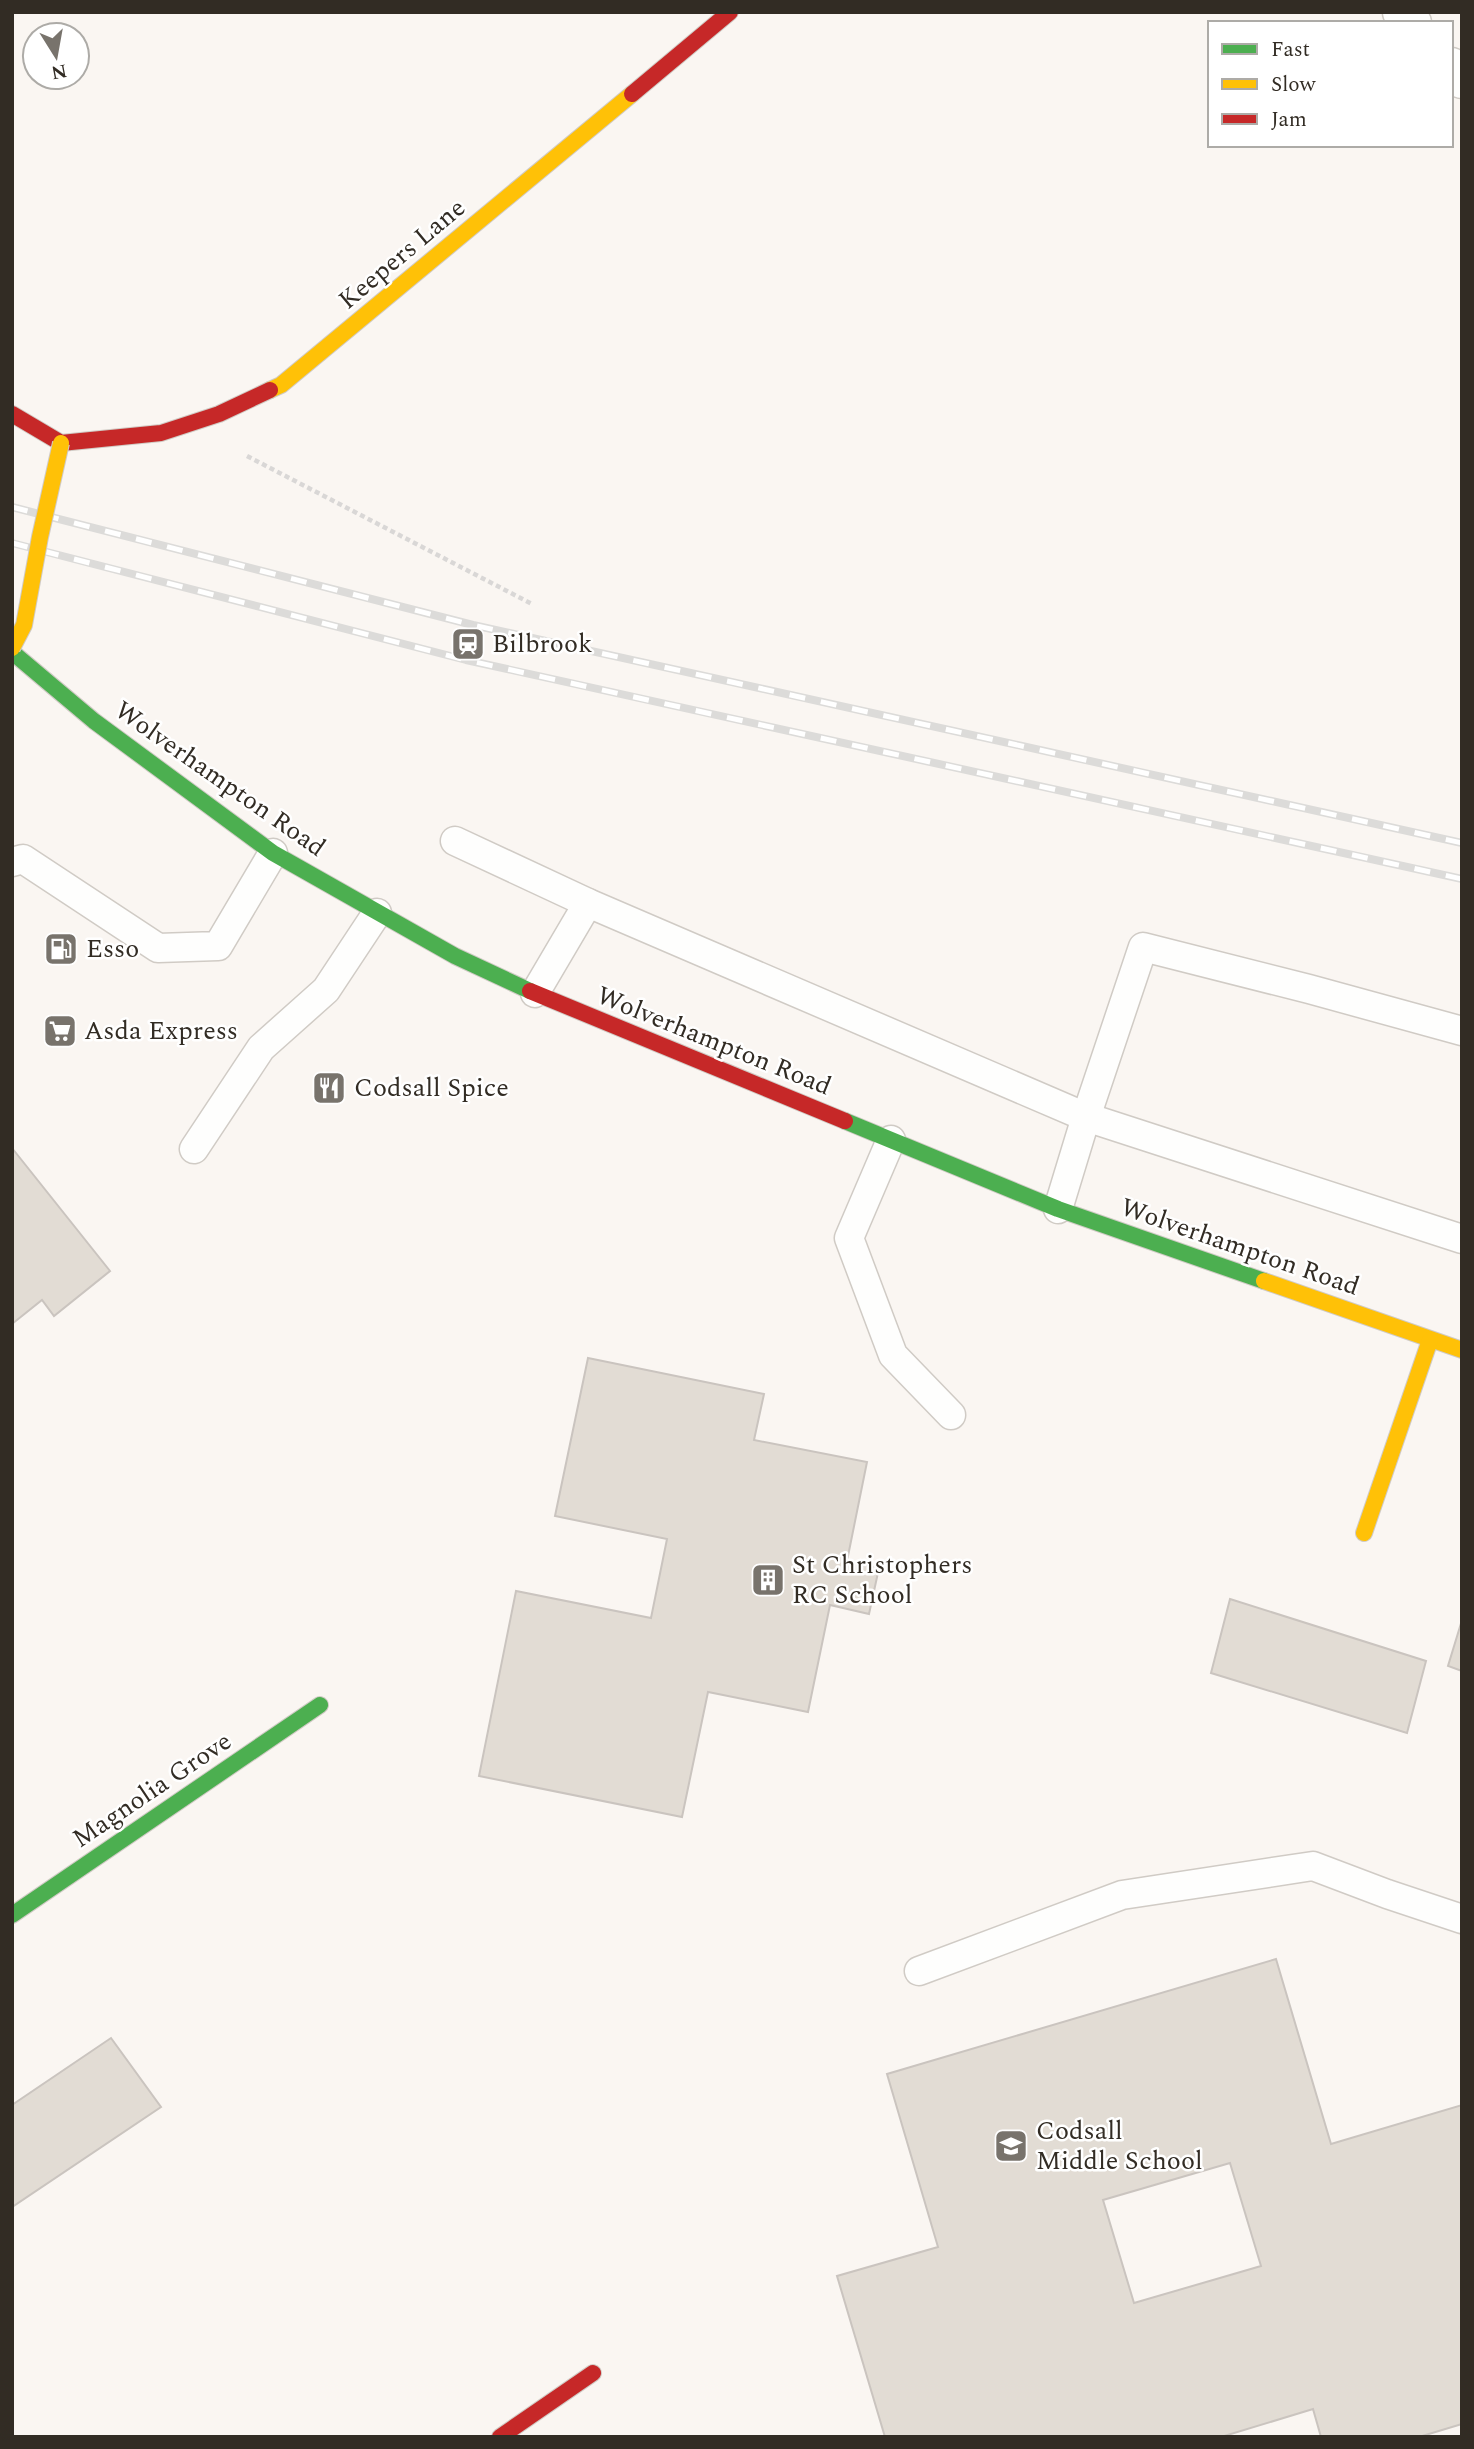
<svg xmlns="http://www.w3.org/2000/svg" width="1474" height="2449" viewBox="0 0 1474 2449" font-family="Spectral,serif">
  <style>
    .building { fill: #e2dcd4; stroke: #cac4bf; stroke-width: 2; fill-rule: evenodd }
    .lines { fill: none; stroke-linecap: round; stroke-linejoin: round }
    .lane-casing { stroke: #d0cbc5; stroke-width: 31 }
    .street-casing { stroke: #d0cbc5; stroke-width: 41 }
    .fast-casing { stroke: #d0cbc5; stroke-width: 18 }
    .slow-casing { stroke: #d0cbc5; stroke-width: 18 }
    .jam-casing { stroke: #d0cbc5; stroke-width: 18 }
    .path { stroke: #d9d7d6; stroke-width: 4.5; stroke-dasharray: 5 3.5; stroke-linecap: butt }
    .lane { stroke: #fefefd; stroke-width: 28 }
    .street { stroke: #fefefd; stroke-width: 38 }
    .fast { stroke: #4caf50; stroke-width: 16 }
    .slow { stroke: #ffc107; stroke-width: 16 }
    .jam { stroke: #c62828; stroke-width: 16 }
    .rail-casing { stroke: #dcdbd9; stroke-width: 8 }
    .rail { stroke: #fff; stroke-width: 5; stroke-dasharray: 16; stroke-linecap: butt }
    .slow-bridge-casing { stroke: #d0cbc5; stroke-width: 18; stroke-linecap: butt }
    .slow-bridge { stroke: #ffc107; stroke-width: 16 }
    .labels { text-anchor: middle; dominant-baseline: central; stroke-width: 5; stroke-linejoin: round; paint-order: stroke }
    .street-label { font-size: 26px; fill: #322c24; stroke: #fff }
    .poi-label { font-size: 26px; fill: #322c24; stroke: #fff; text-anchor: start }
  </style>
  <rect width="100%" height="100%" fill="#faf6f2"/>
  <g class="building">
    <polygon points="12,1148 110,1271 54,1316 42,1300 12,1324"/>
    <polygon points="588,1358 764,1394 754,1440 867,1462 847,1561 879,1568 869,1614 830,1605 808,1712 708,1692 682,1817 479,1776 516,1591 651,1618 667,1539 555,1516"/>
    <polygon points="1230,1599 1426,1661 1407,1733 1211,1673"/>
    <polygon points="1462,1620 1462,1671 1448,1666"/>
    <path d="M1276 1959 1331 2144 1462 2105V2424L1419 2437H1321L1313 2409 1221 2437H885L837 2276 938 2247 887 2074ZM1230 2163 1261 2266 1134 2303 1103 2200Z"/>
    <polygon points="111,2038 161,2107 12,2207 12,2105"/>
  </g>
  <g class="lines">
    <defs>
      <g id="lane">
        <polyline points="455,841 588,903 1086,1117 1462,1239"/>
        <polyline points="12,862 23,859 158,948 218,946 273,853"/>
        <polyline points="535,993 588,903"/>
        <polyline points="891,1140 849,1238 893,1355 951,1415"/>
        <polyline points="194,1149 261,1048 326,990 377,913"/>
        <polyline points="1058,1209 1086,1117 1143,947 1309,989 1462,1031"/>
        <polyline points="919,1971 1122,1895 1313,1866 1387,1894 1462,1919"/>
      </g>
      <g id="street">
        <polyline points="1402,12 1412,23"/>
        <polyline points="1451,67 1462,79"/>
      </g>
      <g id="fast">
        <polyline points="12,652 94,721 273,853 455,956 530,991"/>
        <polyline points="845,1121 1058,1209 1264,1281"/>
        <polyline points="12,1915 320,1705"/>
      </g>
      <g id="slow">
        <polyline points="270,390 281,385 632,94"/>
        <polyline points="1264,1281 1462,1350"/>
        <polyline points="1364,1533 1430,1340"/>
      </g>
      <g id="jam">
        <polyline points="632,94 730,12"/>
        <polyline points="12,414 61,443 161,433 219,414 270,390"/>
        <polyline points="530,991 845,1121"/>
        <polyline points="500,2437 593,2373"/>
      </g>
    </defs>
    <use href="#lane" class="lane-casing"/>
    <use href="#street" class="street-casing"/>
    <use href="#fast" class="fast-casing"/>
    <use href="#slow" class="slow-casing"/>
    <use href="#jam" class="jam-casing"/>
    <polyline class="path" points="247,456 532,604"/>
    <use href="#lane" class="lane"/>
    <use href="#street" class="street"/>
    <use href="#fast" class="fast"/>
    <use href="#slow" class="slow"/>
    <use href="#jam" class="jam"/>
    <defs>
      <g id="rail">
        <polyline points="12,507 473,625 1462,843"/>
        <polyline points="12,543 466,660 1462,879"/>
      </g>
    </defs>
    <use href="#rail" class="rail-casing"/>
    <use href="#rail" class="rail"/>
    <defs>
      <polyline id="slow-bridge" points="12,648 24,625 40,537 61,443"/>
    </defs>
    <use href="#slow-bridge" class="slow-bridge-casing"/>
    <use href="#slow-bridge" class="slow-bridge"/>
  </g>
  <defs>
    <symbol id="station-square" viewBox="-11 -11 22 22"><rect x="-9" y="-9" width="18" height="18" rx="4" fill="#78736c" stroke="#fff"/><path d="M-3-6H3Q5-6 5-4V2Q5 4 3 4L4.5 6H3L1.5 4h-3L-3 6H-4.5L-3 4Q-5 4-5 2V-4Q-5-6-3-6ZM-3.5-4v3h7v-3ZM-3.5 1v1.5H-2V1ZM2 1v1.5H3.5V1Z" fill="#fff"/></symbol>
    <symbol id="fuel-square" viewBox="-11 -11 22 22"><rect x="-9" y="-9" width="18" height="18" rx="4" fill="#78736c" stroke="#fff"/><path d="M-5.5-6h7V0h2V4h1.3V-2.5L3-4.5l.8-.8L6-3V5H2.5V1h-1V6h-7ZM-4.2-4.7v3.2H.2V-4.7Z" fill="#fff"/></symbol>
    <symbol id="supermarket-square" viewBox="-11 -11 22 22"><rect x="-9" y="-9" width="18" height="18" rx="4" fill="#78736c" stroke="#fff"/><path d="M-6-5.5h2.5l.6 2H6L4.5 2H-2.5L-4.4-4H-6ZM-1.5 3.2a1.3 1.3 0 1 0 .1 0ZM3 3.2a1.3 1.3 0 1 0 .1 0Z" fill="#fff"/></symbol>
    <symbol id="restaurant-square" viewBox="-11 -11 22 22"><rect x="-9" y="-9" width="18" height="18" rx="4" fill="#78736c" stroke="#fff"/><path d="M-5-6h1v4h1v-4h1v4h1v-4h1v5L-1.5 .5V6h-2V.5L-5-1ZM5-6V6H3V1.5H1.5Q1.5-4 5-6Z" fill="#fff"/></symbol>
    <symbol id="building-square" viewBox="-11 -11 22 22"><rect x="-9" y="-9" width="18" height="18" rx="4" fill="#78736c" stroke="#fff"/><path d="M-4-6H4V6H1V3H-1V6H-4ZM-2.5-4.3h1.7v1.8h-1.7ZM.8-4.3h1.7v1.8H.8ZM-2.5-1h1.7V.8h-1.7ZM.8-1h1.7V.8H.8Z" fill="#fff"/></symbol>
    <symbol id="school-square" viewBox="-11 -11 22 22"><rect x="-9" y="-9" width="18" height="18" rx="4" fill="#78736c" stroke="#fff"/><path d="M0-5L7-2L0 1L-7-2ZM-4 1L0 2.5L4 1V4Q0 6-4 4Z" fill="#fff"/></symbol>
  </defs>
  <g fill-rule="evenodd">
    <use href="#station-square" x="449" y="625" width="38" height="38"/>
    <use href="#fuel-square" x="42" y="930" width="38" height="38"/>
    <use href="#supermarket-square" x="41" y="1012" width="38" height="38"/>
    <use href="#restaurant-square" x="310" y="1069" width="38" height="38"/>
    <use href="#building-square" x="749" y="1561" width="38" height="38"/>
    <use href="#school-square" x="992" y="2127" width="38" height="38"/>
  </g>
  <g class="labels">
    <g class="street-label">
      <text transform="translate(402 254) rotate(-40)">Keepers Lane</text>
      <text transform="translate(220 779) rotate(35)">Wolverhampton Road</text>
      <text transform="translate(714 1041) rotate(22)">Wolverhampton Road</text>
      <text transform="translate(1240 1247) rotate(19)">Wolverhampton Road</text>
      <text transform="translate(152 1790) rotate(-34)">Magnolia Grove</text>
    </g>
    <g class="poi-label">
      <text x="492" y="644">Bilbrook</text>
      <text x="86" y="949">Esso</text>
      <text x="84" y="1031">Asda Express</text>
      <text x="354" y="1088">Codsall Spice</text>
      <text x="792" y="1565">St Christophers<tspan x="792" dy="30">RC School</tspan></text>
      <text x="1036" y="2131">Codsall<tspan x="1036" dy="30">Middle School</tspan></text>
    </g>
  </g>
  <rect width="1474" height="2449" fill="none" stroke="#322c24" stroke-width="28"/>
  <rect x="1208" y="21" width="245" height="126" fill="#ffffff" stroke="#adaba7" stroke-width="2"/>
  <rect x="1222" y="44" width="35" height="10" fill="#4caf50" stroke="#adaba7" stroke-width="2"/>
  <text x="1271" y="56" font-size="21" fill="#322c24">Fast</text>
  <rect x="1222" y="79" width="35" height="10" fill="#ffc107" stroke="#adaba7" stroke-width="2"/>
  <text x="1271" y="91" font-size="21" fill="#322c24">Slow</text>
  <rect x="1222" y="114" width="35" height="10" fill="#c62828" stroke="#adaba7" stroke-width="2"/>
  <text x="1271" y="126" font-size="21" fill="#322c24">Jam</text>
  <g transform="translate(56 56) rotate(169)"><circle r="33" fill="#ffffff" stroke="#adaba7" stroke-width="2"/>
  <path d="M0-5L12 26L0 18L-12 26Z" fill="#78736c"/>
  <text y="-10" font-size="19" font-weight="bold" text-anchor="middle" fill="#322c24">N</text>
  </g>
</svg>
